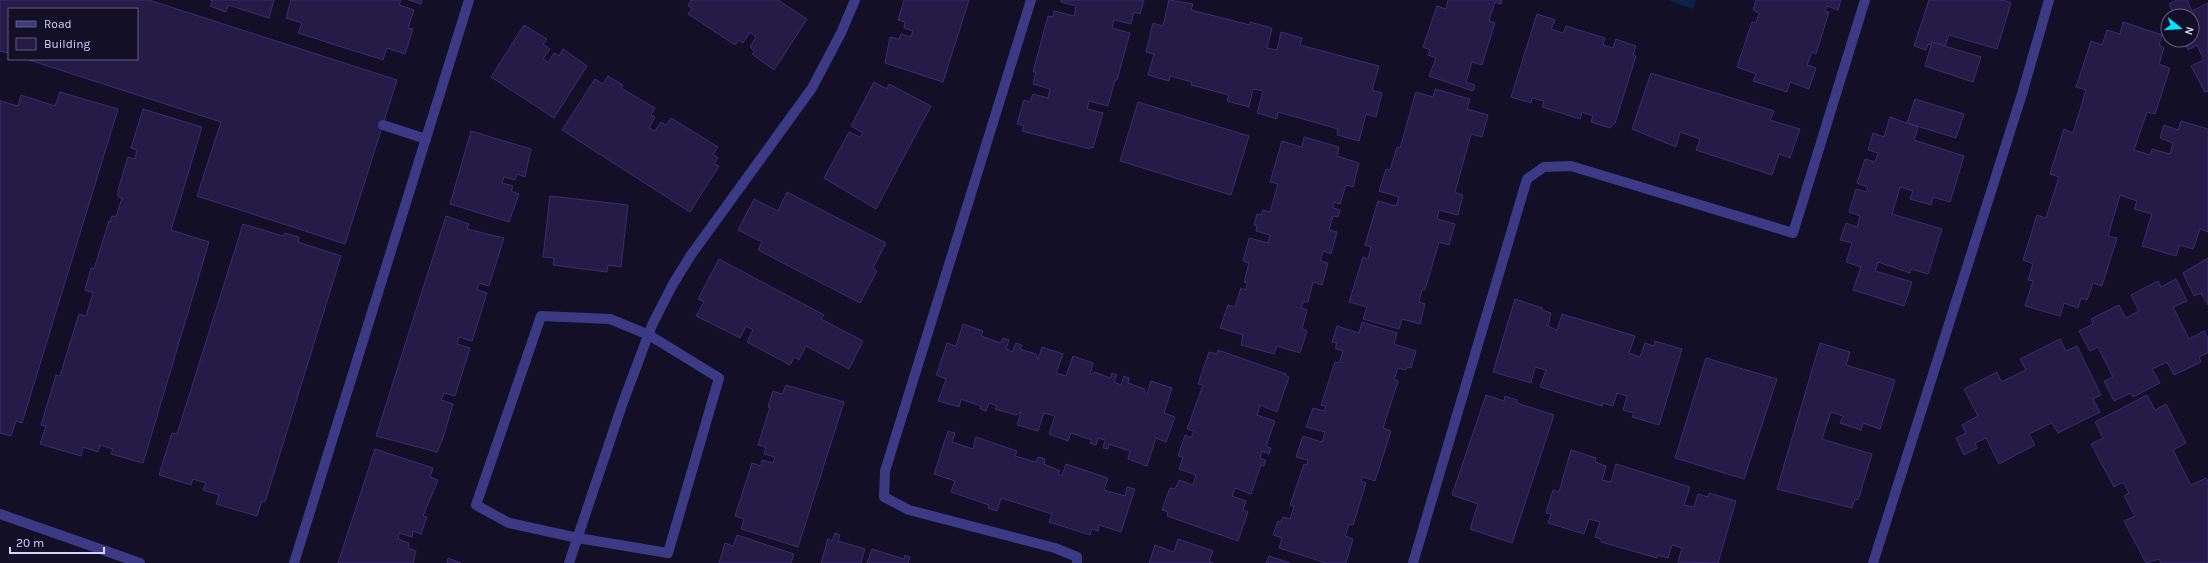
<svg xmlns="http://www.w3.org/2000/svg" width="2208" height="563" viewBox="0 0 2208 563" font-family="Karla,sans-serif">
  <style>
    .water { fill: #0c2248 }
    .building { fill: #241b47; stroke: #3b2d73 }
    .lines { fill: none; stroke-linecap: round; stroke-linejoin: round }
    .service { stroke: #3d3a85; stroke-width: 10 }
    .tertiary { stroke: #3d3a85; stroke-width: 10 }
  </style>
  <rect width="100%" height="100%" fill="#130f26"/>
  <polygon class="water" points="1668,0 1696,0 1693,9"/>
  <g class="building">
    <polygon points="0,0 149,0 397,80 345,244 197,196 221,122 26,59 137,59 137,9 9,9 9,53 0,51"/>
    <polygon points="210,0 274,0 269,18 228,5 226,12 210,6 213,1"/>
    <polygon points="291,0 401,0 399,5 414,10 408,28 413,29 405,54 387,48 383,60 298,33 302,23 286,18"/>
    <polygon points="408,0 422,0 421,4"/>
    <polygon points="691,0 778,0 807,19 774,70 752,54 754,51 750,47 756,37 750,32 743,43 739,40 735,45 688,14 692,8 688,6"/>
    <polygon points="904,0 969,0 943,82 885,63 890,37 899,39 901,34 911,37 913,31 904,28 905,22 898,20"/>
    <polygon points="1061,0 1144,0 1140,14 1134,12 1131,24 1114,20 1112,28 1130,33 1117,80 1115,80 1108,106 1089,101 1087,109 1103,113 1093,148 1090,147 1090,149 1022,131 1024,126 1017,124 1024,100 1030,102 1033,94 1048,98 1050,89 1033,84 1036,72 1033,72 1048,16 1053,17 1054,11 1074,16 1076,6 1061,2"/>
    <polygon points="1169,0 1193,4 1191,10 1250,25 1250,22 1272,28 1267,48 1277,50 1281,32 1302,38 1300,45 1379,66 1372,90 1382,93 1376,117 1366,114 1359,141 1337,135 1338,129 1278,112 1277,119 1257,113 1263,91 1253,89 1249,107 1227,101 1229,95 1191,85 1192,82 1170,76 1169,81 1148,75 1154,54 1146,52 1153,23 1163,26"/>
    <polygon points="1448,0 1502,0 1501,4 1495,2 1489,21 1495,23 1482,65 1472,62 1466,82 1475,85 1473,91 1429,76 1436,58 1428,55 1430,50 1423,47 1437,6 1446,9"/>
    <polygon points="1756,0 1841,0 1838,10 1827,6 1825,11 1829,12 1816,54 1812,52 1807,65 1816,68 1809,89 1790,82 1787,92 1753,81 1756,74 1737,67 1752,22 1756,23 1759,13 1753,10"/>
    <polygon points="1929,0 2003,0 2011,3 1997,49 1949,35 1945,46 1932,42 1931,45 1928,44 1926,50 1914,46"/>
    <polygon points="2177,0 2187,0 2192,11 2208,3 2208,91 2205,92 2191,66 2204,60 2197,45 2188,50 2183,40 2192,40 2192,16 2175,16 2169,4"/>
    <polygon points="1537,14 1555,20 1551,29 1563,33 1566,26 1605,38 1603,45 1613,48 1616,39 1636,46 1633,55 1636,56 1615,123 1610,128 1591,122 1593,116 1582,112 1580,119 1542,107 1544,101 1532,98 1531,103 1511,97"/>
    <polygon points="2123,22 2162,35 2159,45 2164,48 2159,64 2170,68 2155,114 2147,112 2134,150 2150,155 2152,149 2170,154 2173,143 2160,138 2164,125 2178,130 2181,121 2208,129 2208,232 2200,229 2193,249 2180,245 2176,256 2142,246 2152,214 2134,209 2137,201 2120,195 2108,236 2117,238 2102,286 2093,283 2087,300 2081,298 2078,308 2064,303 2060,316 2025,306 2033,281 2028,280 2033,264 2023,260 2037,215 2046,218 2059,177 2050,174 2064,129 2073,133 2086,90 2076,87 2091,41 2102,45 2107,30 2120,34"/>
    <polygon points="524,25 547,39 543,44 550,49 543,59 548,62 554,53 559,56 563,49 587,66 554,118 491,77"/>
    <polygon points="1932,42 1981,57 1973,82 1925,66"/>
    <polygon points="1651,73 1774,111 1770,120 1800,129 1790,158 1779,154 1772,175 1696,150 1700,139 1680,132 1676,147 1632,129"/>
    <polygon points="608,76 623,85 621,88 655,108 651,115 655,117 649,128 655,131 661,122 666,125 671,118 718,147 713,154 718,158 714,164 719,166 690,212 562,130 595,79 603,84"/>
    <polygon points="874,82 887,89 889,84 931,106 876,209 824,178 849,132 860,137 863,133 851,126"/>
    <polygon points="1435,89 1470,99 1467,109 1488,115 1482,137 1471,134 1455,192 1463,195 1458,215 1439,210 1437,219 1455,224 1449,245 1439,242 1425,290 1422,290 1419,302 1425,304 1420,324 1402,319 1399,329 1363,319 1367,307 1349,302 1363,257 1368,259 1371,247 1365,245 1378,201 1396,206 1399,197 1379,191 1386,169 1390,170 1397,147 1400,148 1416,92 1433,97"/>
    <polygon points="60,92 118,109 22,423 16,421 11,436 0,433 0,101 18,106 21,95 55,106"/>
    <polygon points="1915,99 1964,114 1956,138 1907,123"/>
    <polygon points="1138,102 1249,136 1231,195 1120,161"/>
    <polygon points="143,109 202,127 171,230 209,242 143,463 111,454 113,449 100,445 98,452 83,447 81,456 40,444 46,426 41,425 56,375 60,376 79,314 86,316 93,293 85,290 91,268 94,269 109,221 110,222 112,216 116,217 122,198 118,197 118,190 128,157 135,159 137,150 131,148"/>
    <polygon points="1890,117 1918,127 1914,140 1964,156 1950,202 1933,197 1931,205 1910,199 1913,191 1900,187 1892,214 1942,229 1928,274 1911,269 1910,273 1878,262 1875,271 1912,282 1904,306 1853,290 1861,267 1846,262 1852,243 1840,240 1846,223 1857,227 1860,216 1849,212 1856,189 1866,192 1868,187 1857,183 1865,159 1875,162 1878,153 1868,150 1873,133 1884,137"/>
    <polygon points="471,131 531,149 525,177 517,174 515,180 504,177 502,183 513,186 511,191 519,194 509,222 450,204"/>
    <polygon points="1304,137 1339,147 1337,156 1359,163 1353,187 1346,185 1340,204 1334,202 1333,208 1340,210 1338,217 1333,216 1329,230 1337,232 1331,254 1323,251 1320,261 1328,263 1322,285 1313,282 1308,302 1303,302 1301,308 1307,310 1302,329 1307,331 1300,353 1277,346 1274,354 1241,345 1243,335 1220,328 1228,305 1235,307 1241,288 1246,290 1247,283 1244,282 1249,263 1243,261 1249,238 1268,243 1270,235 1256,231 1257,226 1254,225 1257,214 1261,215 1263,210 1270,212 1278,184 1270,182 1282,141 1302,147"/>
    <polygon points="787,192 886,243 873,268 877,271 860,303 758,250 762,242 738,230 754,199 778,211"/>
    <polygon points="550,196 628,205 621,267 608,265 607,272 591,270 553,265 554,258 543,257"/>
    <polygon points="446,216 469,224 467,229 504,238 489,286 479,283 477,290 487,293 472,341 459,337 457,344 470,348 455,396 444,393 441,400 453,404 443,438 437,452 376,436"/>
    <polygon points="243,224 283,236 285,233 299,237 298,242 341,256 265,502 262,501 257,516 216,504 219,495 203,490 206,483 193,479 191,485 159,475 172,433 177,434"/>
    <polygon points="2208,258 2208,305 2201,293 2194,296 2183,273"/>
    <polygon points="719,259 824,315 821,319 863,341 849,369 806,346 799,360 794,357 790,365 747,342 753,330 746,326 740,338 696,316 704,302 698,299"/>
    <polygon points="2176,279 2187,301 2173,307 2189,339 2204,331 2208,339 2208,353 2199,357 2201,362 2174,375 2167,362 2152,369 2160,383 2133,397 2131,393 2114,401 2104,381 2113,377 2098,347 2090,351 2079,331 2093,324 2091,319 2119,305 2126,318 2139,311 2131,295 2158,281 2161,287"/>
    <polygon points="1515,299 1542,308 1542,310 1551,313 1548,326 1557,330 1562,314 1635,336 1629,353 1640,357 1645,343 1654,346 1655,341 1682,349 1659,425 1632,417 1634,413 1623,410 1627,396 1617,393 1613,406 1603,403 1602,406 1540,387 1546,370 1535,367 1531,383 1493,372"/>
    <polygon points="1362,322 1397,333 1394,344 1416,351 1411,368 1407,367 1406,370 1398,368 1394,379 1398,381 1383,428 1391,431 1375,481 1363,477 1361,481 1366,483 1353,525 1349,524 1345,536 1353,539 1346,563 1326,563 1279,548 1282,538 1273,535 1278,521 1281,522 1283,517 1290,519 1294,506 1290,505 1304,464 1307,465 1308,460 1296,457 1303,436 1322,442 1325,432 1306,427 1313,408 1324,411 1326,406 1321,405 1335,362 1339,363 1343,351 1335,348 1337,343 1332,342 1337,326 1359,333"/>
    <polygon points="963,324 983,331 981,336 1001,343 1003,338 1009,340 1006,349 1012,352 1016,343 1022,345 1020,349 1036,354 1038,360 1042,347 1063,354 1056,373 1066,376 1073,356 1093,363 1090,375 1095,372 1110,378 1112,373 1117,375 1114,382 1121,385 1124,376 1129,378 1128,383 1145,389 1144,392 1147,394 1151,381 1172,388 1164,413 1175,417 1166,442 1156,438 1147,466 1128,459 1130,451 1109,444 1108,449 1103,448 1105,440 1098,438 1096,445 1090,443 1092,440 1071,433 1068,441 1049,434 1055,416 1044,413 1038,431 1017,425 1021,412 1016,415 995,409 997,406 989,403 986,411 980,409 981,406 961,399 959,407 938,401 946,379 936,375 938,370 947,343 956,346"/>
    <polygon points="2060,339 2066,351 2077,346 2101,395 2093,399 2100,412 2058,433 2052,423 2029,434 2035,445 1999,464 1986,438 1975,443 1977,448 1964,455 1956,438 1966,433 1962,425 1978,416 1964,389 1997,372 2001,382 2026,370 2020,359"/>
    <polygon points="1820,343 1850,352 1846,365 1895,380 1880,429 1863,423 1861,430 1840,423 1843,416 1831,412 1822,439 1872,454 1858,500 1855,499 1852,508 1777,489"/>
    <polygon points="1218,350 1286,374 1285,375 1289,377 1277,412 1260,405 1257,415 1275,421 1266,446 1271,448 1269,454 1262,451 1260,458 1266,460 1264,466 1261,465 1251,494 1235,488 1232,496 1246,501 1243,510 1248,512 1238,541 1167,516 1168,512 1162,510 1170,488 1175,489 1179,480 1193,485 1196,475 1179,469 1183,457 1178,456 1185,435 1191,438 1194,431 1187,429 1203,385 1198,384 1209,352 1217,354"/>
    <polygon points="1706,358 1777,379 1744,479 1675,458"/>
    <polygon points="786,385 844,402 798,547 741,529 744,519 735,516 752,463 761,466 762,460 773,463 775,457 764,454 766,447 758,445 770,407 768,407 773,391 782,394"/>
    <polygon points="1486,395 1504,401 1505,396 1517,400 1517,403 1554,415 1512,543 1470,529 1478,504 1452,495"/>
    <polygon points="2147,395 2155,410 2166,404 2186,443 2173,450 2191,485 2206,478 2208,481 2208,563 2161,563 2159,559 2146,563 2124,521 2135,516 2124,496 2129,493 2123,482 2114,487 2091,444 2103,438 2095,422"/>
    <polygon points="948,431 955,433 952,442 973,449 976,437 1017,451 1015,456 1036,462 1038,457 1045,459 1044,464 1060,471 1058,474 1062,476 1066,464 1108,478 1104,490 1125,496 1127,487 1135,489 1121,532 1099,525 1098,531 1092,529 1090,535 1049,522 1052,514 1001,498 997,511 988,508 989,505 951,492 955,481 934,474"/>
    <polygon points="375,449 433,468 430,477 438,480 423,516 427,517 421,534 413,531 412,537 399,533 398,539 409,543 408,548 416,551 413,563 338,563"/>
    <polygon points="1571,450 1596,458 1595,462 1606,466 1602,480 1611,482 1616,464 1690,487 1684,505 1694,507 1698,494 1708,497 1709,493 1736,501 1718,563 1678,562 1682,548 1672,545 1668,558 1658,555 1657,558 1601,542 1601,539 1595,537 1600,522 1589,519 1584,534 1548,523 1551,514 1546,513 1553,490 1559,492"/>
    <polygon points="835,533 840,535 838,541 865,549 861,563 821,563 828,539 832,541"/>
    <polygon points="737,535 794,554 791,563 719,563 725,543 733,546"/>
    <polygon points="1178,539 1213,551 1209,561 1213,563 1149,563 1155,545 1174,552"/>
    <polygon points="872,549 904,559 905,555 910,557 908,563 867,563"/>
    <polygon points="1269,556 1290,563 1266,563"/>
    <polygon points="448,558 461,563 447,563"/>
  </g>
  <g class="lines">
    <g class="service">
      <polyline points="1031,0 885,471 884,497 909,510 1055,548 1077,557 1077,563"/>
      <polyline points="383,125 426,139"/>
      <polygon points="541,316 610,319 649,335 719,378 668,553 578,538 509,523 476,505"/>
      <polyline points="294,563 469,0"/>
      <polyline points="569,563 622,405 652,325 673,284 691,255 812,88 841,33 855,0"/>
      <polyline points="1413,563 1527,179 1544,167 1571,166 1793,233 1865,0"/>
      <polyline points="1873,563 2022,94 2049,0"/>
    </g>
    <polyline class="tertiary" points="0,514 140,563"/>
  </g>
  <rect x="8" y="8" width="130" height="52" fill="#130f26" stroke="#625e7d"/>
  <rect x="16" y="21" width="20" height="6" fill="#3d3a85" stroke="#625e7d"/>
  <text x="44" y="28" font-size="12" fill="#d9d4ff">Road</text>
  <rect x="16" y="38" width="20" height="12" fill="#241b47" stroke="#625e7d"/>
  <text x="44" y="48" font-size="12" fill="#d9d4ff">Building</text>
  <g transform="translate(2180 28) rotate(107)"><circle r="19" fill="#130f26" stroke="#625e7d"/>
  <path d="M0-3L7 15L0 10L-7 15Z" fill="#00e5ff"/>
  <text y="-6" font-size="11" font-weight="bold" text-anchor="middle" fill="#d9d4ff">N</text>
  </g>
  <path d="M10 547v6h94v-6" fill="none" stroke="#d9d4ff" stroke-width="2"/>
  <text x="16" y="547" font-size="12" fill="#d9d4ff" stroke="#130f26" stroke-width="3" paint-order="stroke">20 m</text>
</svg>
